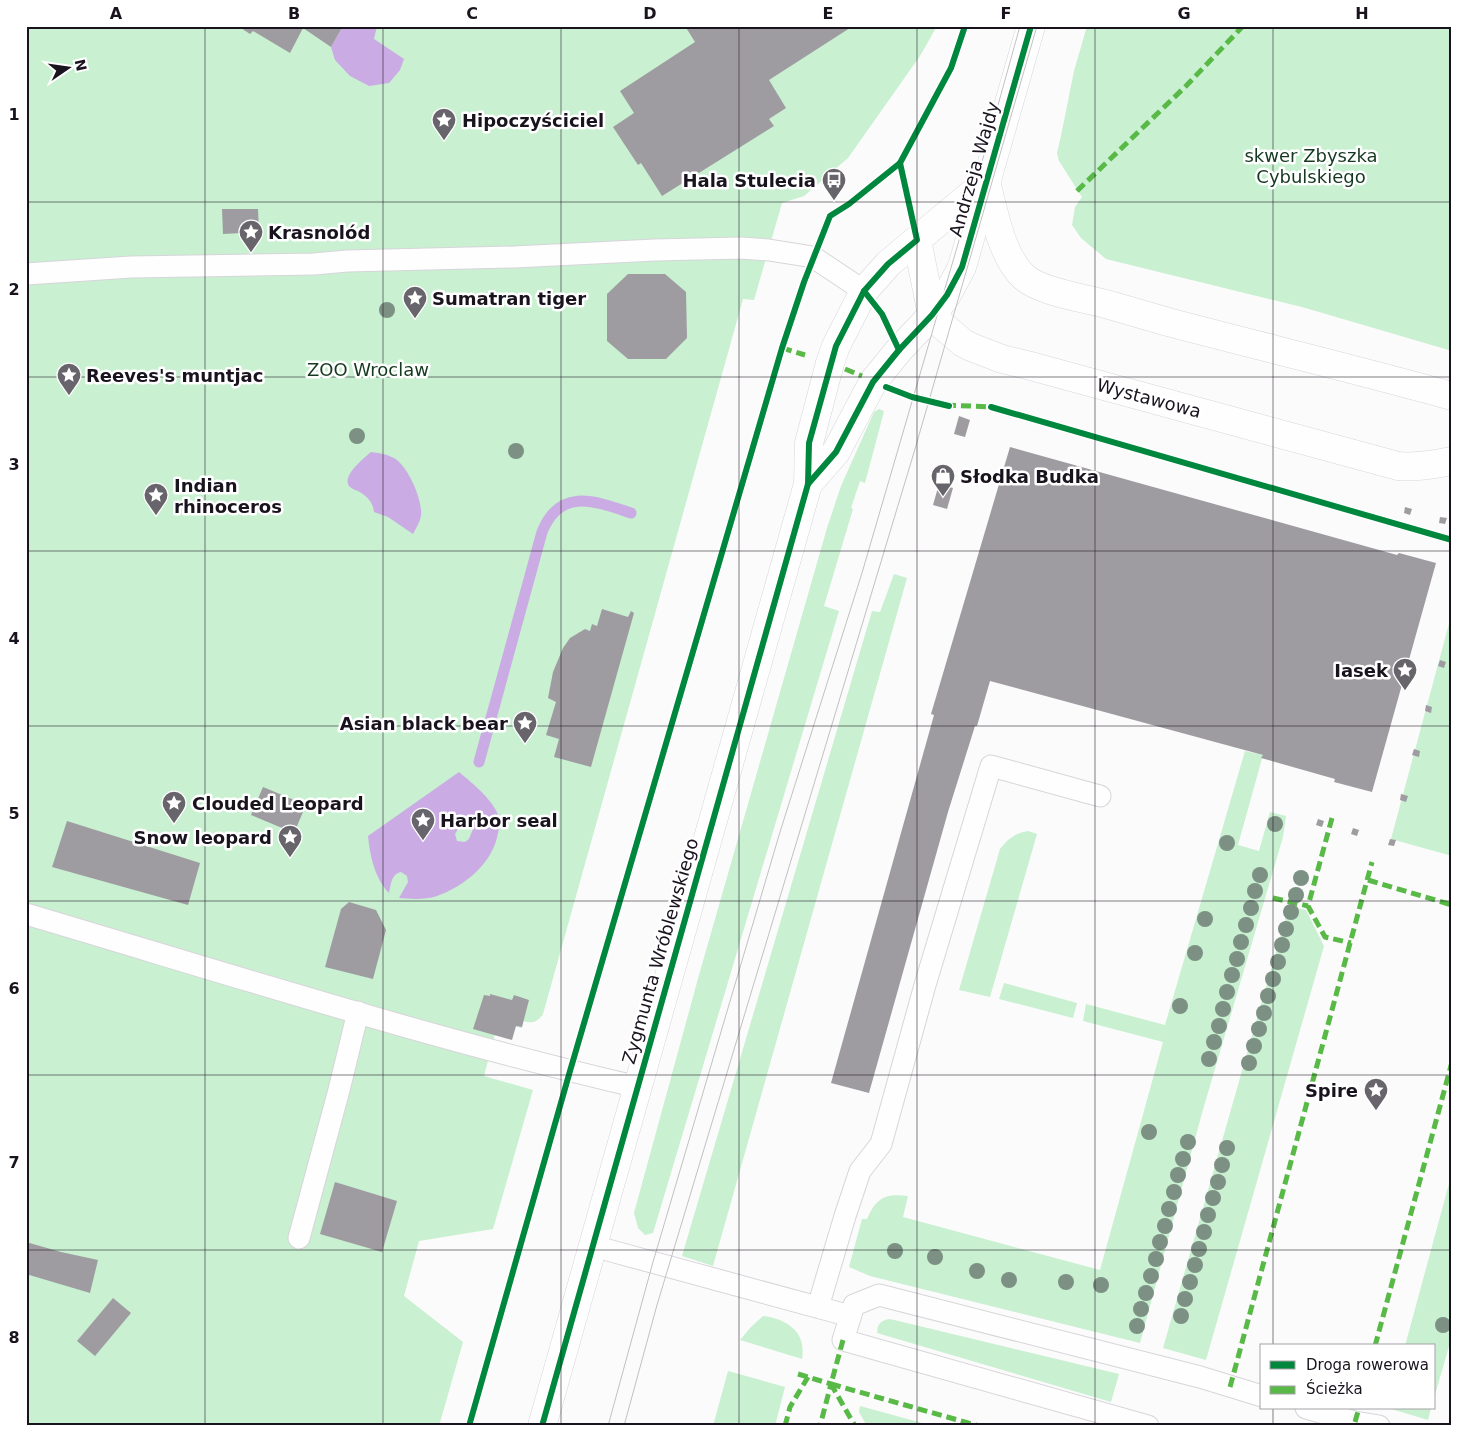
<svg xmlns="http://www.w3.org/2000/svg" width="1478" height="1452" viewBox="0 0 1478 1452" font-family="'DejaVu Sans',sans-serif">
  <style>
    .green { fill: #c8f0d1 }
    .water { fill: #cbabe4; fill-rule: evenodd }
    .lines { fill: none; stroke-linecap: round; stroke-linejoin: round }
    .stream { stroke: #cbabe4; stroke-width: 11 }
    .building { fill: #9f9ca1 }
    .lane-casing { stroke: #d8d5da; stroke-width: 23 }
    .street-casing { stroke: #d8d5da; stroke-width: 29 }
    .secondary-casing { stroke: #d8d5da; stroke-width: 29 }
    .lane { stroke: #fefefe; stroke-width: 21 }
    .street { stroke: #fefefe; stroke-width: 28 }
    .secondary { stroke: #fefefe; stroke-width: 28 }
    .tram { stroke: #c2c1c2; stroke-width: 1 }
    .quiet { stroke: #58b947; stroke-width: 5; stroke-dasharray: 10 5; stroke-linecap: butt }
    .cycleway-casing { stroke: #fff; stroke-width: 9 }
    .cycleway { stroke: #00873e; stroke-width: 6 }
    .tree { fill: #7c9083 }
    .grid { fill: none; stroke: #19131e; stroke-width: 1; stroke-opacity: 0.55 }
    .labels { text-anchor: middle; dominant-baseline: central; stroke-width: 5; stroke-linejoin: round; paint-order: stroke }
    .poi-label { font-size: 18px; font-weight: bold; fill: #19131e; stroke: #fff; text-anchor: start }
    .park-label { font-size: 18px; fill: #153920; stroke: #fff }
    .street-label { font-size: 18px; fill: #19131e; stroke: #fff }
    .neatline { fill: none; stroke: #19131e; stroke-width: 2 }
    .grid-label { font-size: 16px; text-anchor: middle; font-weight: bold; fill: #19131e }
  </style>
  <rect width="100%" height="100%" fill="#fbfbfb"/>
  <g class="green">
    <path d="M26 26H937L920 56 848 158 804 196 782 203 754 300 743 299 543 1014C538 1022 532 1024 523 1021L522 1028 498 1022 484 1076 533 1090 493 1229 419 1241 404 1296 463 1342 439 1426H26Z"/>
    <polygon points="1087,26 1452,26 1452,351 1302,307 1106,259 1081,238 1072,225 1075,207 1082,197 1059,161 1057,153 1061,136 1074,71"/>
    <polygon points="879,409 884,411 882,419 865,483 860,481 851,508 853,509 824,606 839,611 653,1233 645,1235 638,1228 634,1213 699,975 827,528 841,486 874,412"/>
    <polygon points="894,574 907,578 713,1266 682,1256 872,611 880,612"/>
    <polygon points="1450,620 1452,620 1452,856 1391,839"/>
    <path d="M1245 751 1263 755 1238 845 1259 851 1270 812 1286 816 1283 837 1202 1113 1140 1343 870 1276 849 1267 862 1219H867C876 1198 885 1193 908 1196L903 1217 1100 1270 1163 1042 1083 1021 1086 1004 1165 1025Z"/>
    <path d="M1028 831 1037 834 990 997 959 990 1000 849C1008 839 1015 833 1028 831Z"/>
    <polygon points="1289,906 1306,910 1324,946 1206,1360 1163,1348"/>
    <polygon points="1004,983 1077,1003 1073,1018 999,999"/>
    <polygon points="1450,1180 1452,1181 1452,1336 1434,1398 1434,1346 1405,1346"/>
    <path d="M763 1316C776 1317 794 1324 800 1338 803 1345 803 1352 802 1359L740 1340 751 1327Z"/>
    <path d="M890 1319 1119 1374 1111 1402 877 1333C877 1324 881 1320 890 1319Z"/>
    <polygon points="728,1371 785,1387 775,1426 713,1426"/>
    <polygon points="860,1406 933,1426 867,1426 859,1412"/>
    <polygon points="1388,1408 1431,1408 1428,1420"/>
  </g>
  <g class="water">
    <polygon points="343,26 377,26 374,39 404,59 400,70 389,83 369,86 350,76 335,60 331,47"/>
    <path d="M371 452C379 453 386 454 394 458 408 466 423 500 421 516 420 522 416 528 413 534L388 517 374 512C373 502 367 496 358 491 357 491 351 488 350 487 340 477 364 458 371 452Z"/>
    <path d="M459 772C472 783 495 801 499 818 500 822 499 828 498 833 493 863 465 886 437 896 425 900 412 899 399 898L408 882 407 876 401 872C391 874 391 885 389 893 375 879 370 856 368 836ZM468 826 473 829 469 839 465 842 457 841 455 834 458 829Z"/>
  </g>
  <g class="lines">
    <path class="stream" d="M479 762 542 532C560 487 595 501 631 513"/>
  </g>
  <g class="building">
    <polygon points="238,26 343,26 331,47 303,28 290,53 253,31 250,34"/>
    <polygon points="685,26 853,26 769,80 786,108 769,119 774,126 662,196 641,163 638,165 613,127 634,113 620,91 695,42"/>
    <polygon points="222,209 258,209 259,232 223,234"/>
    <polygon points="628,274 665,274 686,292 687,338 666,359 628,359 607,341 607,294"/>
    <polygon points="959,416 970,420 965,437 954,434"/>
    <polygon points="1010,447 1397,555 1399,553 1436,563 1372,792 1334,782 1335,779 1261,758 1263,755 990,681 977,726 975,726 948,812 869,1093 831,1083 934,715 931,714"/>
    <polygon points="939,484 953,488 947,509 933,505"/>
    <polygon points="1405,507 1412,509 1410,515 1404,513"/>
    <polygon points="1440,517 1447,518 1445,524 1439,523"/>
    <polygon points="602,609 628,617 631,611 634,613 591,767 554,757 559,739 546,735 556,702 548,698 553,672 563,648 570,638 585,629 590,631 592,624 597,626"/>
    <polygon points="1440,660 1446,662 1444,668 1438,666"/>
    <polygon points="1426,705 1432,707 1431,713 1425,711"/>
    <polygon points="1414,749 1420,751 1419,757 1412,755"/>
    <polygon points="263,787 306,805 294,833 251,815"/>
    <polygon points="1401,794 1408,796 1406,802 1400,800"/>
    <polygon points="1318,819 1324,821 1322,827 1316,825"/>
    <polygon points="67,821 200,863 188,905 52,867"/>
    <polygon points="1353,828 1359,830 1357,836 1351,834"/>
    <polygon points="1390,839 1396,840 1394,846 1388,845"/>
    <polygon points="349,902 376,910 386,930 373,979 325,967 341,909"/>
    <polygon points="490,994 512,1000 514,995 529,1000 522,1027 516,1026 512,1040 473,1029 484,995 490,996"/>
    <polygon points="335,1182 397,1201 382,1252 320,1234"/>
    <polygon points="26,1242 61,1252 98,1260 90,1293 26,1274"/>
    <polygon points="113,1298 131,1313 95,1356 77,1341"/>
  </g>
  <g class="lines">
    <defs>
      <g id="lane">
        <polyline points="26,274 131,267 314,264 347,261 514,257 655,250 741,248 769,250 813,257 864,291"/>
        <path d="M26 914C229 974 431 1039 638 1087"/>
        <polyline points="299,1238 339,1090 358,1012"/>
        <polyline points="593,1246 850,1316"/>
        <polyline points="818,1307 845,1216 860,1171 881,1144 925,985 991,766 1100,796"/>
        <polyline points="1306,1408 1355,1422 1379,1426"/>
        <polyline points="1148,1426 843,1340 854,1305 879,1295 1200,1377 1262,1396"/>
      </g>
      <path id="street" d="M986 182C994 211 1001 256 1024 277 1041 292 1083 298 1106 304 1127 310 1148 316 1168 322 1263 347 1358 370 1452 396"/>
      <g id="secondary">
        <path d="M917 240 932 315 935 319 963 343 971 347 1002 359 1027 365 1398 466C1417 468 1434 464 1452 461"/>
        <polyline points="808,484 836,452 873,382 899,350 932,315 947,295 962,267 1031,26"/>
        <polyline points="542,1426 808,484 809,443 830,363 836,346 864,291 888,264 986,182"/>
      </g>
    </defs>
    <use href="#lane" class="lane-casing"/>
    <use href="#street" class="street-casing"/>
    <use href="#secondary" class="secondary-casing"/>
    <use href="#lane" class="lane"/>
    <use href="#street" class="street"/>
    <use href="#secondary" class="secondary"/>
    <g class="tram">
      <polyline points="608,1426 653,1262 780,832 862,573 988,141 1020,26"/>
      <polyline points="624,1426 657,1305 915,449 1037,26"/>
    </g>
    <g class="quiet">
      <polyline points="1077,191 1186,86 1243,26"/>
      <polyline points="782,348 805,355"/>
      <polyline points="845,369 862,376"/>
      <polyline points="946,405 991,407 995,408"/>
      <polyline points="1332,818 1308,906 1325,937 1351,943"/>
      <polyline points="1368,880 1452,905"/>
      <polyline points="1273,898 1308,906"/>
      <polyline points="843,1340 831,1384 855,1426"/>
      <polyline points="1375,1346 1452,1062"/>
      <polyline points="798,1374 831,1384 820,1426"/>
      <polyline points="831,1384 979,1426"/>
      <polyline points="1230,1387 1372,862"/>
      <polyline points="1355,1422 1359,1408"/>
      <polyline points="785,1426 790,1407 808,1377"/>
    </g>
    <defs>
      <g id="cycleway">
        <polyline points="864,291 882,314 899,350"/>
        <polyline points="886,387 912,397 949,406"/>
        <polyline points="991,407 1452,540"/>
        <polyline points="808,484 836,452 873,382 899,350 932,315 947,295 962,267 1031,26"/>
        <polyline points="469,1426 570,1071 782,348 804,282 830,216 849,204 900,163 951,68 965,26"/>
        <polyline points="542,1426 808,484 809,443 836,346 864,291 888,264 917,240 900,163"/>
      </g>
    </defs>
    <use href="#cycleway" class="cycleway-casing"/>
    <use href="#cycleway" class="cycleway"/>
  </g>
  <g class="tree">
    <circle cx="387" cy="310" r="8"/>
    <circle cx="357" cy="436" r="8"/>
    <circle cx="516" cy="451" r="8"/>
    <circle cx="1275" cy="824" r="8"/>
    <circle cx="1227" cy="843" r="8"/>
    <circle cx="1260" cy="875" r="8"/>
    <circle cx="1301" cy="878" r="8"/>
    <circle cx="1255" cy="891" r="8"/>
    <circle cx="1296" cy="895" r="8"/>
    <circle cx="1251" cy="908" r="8"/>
    <circle cx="1291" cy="912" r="8"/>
    <circle cx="1205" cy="919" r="8"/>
    <circle cx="1246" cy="925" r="8"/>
    <circle cx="1286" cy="929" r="8"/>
    <circle cx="1241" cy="942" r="8"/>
    <circle cx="1282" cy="945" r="8"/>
    <circle cx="1195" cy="953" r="8"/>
    <circle cx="1237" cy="959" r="8"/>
    <circle cx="1278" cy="962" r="8"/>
    <circle cx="1232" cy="975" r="8"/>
    <circle cx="1273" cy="979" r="8"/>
    <circle cx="1227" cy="992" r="8"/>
    <circle cx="1268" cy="996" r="8"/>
    <circle cx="1180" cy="1006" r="8"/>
    <circle cx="1223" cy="1009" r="8"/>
    <circle cx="1264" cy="1013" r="8"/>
    <circle cx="1219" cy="1026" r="8"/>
    <circle cx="1259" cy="1029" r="8"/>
    <circle cx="1214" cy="1042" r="8"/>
    <circle cx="1254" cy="1046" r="8"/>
    <circle cx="1209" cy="1059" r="8"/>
    <circle cx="1249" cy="1063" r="8"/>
    <circle cx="1149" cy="1132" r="8"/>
    <circle cx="1188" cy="1142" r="8"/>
    <circle cx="1227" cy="1148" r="8"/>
    <circle cx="1183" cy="1159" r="8"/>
    <circle cx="1222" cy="1165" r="8"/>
    <circle cx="1178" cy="1175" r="8"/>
    <circle cx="1218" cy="1182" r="8"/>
    <circle cx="1174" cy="1192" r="8"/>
    <circle cx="1213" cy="1198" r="8"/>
    <circle cx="1169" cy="1209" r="8"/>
    <circle cx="1208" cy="1215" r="8"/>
    <circle cx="1165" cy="1226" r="8"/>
    <circle cx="1204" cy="1232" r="8"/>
    <circle cx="1160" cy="1242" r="8"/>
    <circle cx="1199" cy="1249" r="8"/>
    <circle cx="895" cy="1251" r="8"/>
    <circle cx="935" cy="1257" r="8"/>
    <circle cx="1156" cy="1259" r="8"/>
    <circle cx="1195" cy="1265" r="8"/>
    <circle cx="977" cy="1271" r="8"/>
    <circle cx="1151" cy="1276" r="8"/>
    <circle cx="1009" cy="1280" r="8"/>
    <circle cx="1066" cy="1282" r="8"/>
    <circle cx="1190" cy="1282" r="8"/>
    <circle cx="1101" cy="1285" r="8"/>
    <circle cx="1146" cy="1293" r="8"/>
    <circle cx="1185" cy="1299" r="8"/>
    <circle cx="1141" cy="1309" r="8"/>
    <circle cx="1181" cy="1316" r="8"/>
    <circle cx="1443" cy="1325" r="8"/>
    <circle cx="1137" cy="1326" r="8"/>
  </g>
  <path class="grid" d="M205 26V1426M383 26V1426M561 26V1426M739 26V1426M917 26V1426M1095 26V1426M1273 26V1346M26 202H1452M26 377H1452M26 551H1452M26 726H1452M26 901H1452M26 1075H1452M26 1250H1452M1273 1408V1426"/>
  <defs>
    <symbol id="sight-pin" viewBox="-11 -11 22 30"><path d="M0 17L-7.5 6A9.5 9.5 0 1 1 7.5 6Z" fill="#68646b" stroke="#fff"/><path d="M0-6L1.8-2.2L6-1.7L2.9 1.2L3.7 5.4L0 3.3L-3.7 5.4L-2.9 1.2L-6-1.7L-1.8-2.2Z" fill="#fff"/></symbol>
    <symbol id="bus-pin" viewBox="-11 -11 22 30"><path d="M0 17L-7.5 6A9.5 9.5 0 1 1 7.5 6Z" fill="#68646b" stroke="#fff"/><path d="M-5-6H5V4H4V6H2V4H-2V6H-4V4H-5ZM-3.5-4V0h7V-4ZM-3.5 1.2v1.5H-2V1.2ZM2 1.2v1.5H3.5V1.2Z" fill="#fff"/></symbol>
    <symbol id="shop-pin" viewBox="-11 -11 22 30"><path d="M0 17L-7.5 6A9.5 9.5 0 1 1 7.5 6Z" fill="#68646b" stroke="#fff"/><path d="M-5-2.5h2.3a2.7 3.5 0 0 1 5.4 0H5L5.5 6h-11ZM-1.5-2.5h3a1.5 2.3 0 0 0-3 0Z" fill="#fff"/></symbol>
  </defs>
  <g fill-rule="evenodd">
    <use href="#sight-pin" x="430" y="106" width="28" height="38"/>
    <use href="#bus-pin" x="820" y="166" width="28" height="38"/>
    <use href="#sight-pin" x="237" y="218" width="28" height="38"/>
    <use href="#sight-pin" x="401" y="284" width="28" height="38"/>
    <use href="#sight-pin" x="55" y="361" width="28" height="38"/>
    <use href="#shop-pin" x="929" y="462" width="28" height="38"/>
    <use href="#sight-pin" x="142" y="481" width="28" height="38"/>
    <use href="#sight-pin" x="1391" y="656" width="28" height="38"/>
    <use href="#sight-pin" x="511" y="709" width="28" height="38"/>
    <use href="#sight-pin" x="160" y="789" width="28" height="38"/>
    <use href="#sight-pin" x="409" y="806" width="28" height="38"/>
    <use href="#sight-pin" x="276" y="823" width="28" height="38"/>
    <use href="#sight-pin" x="1362" y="1076" width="28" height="38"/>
  </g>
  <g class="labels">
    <g class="poi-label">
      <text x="462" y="120">Hipoczyściciel</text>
      <text x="816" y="180" text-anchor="end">Hala Stulecia</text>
      <text x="268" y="232">Krasnolód</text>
      <text x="432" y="298">Sumatran tiger</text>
      <text x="86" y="375">Reeves's muntjac</text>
      <text x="960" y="476">Słodka Budka</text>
      <text x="174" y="485">Indian<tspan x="174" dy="21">rhinoceros</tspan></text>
      <text x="1388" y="670" text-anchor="end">Iasek</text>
      <text x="508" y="723" text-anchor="end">Asian black bear</text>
      <text x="192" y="803">Clouded Leopard</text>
      <text x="440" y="820">Harbor seal</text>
      <text x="272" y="837" text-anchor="end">Snow leopard</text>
      <text x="1358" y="1090" text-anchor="end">Spire</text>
    </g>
    <g class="park-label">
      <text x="1311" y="155">skwer Zbyszka<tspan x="1311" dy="21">Cybulskiego</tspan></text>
      <text x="368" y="369">ZOO Wroclaw</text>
    </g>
    <g class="street-label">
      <text transform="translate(974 169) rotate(-74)">Andrzeja Wajdy</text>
      <text transform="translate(1149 398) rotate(15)">Wystawowa</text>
      <text transform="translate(660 951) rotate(-74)">Zygmunta Wróblewskiego</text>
    </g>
  </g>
  <rect width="1478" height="1452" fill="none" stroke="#ffffff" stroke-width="55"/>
  <rect x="1260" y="1344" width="175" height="65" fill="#ffffff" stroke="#a3a1a5"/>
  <rect x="1270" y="1361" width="25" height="8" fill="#00873e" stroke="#a3a1a5"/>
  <text x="1306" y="1370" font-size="15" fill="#19131e">Droga rowerowa</text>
  <rect x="1270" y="1386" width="25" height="8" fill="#58b947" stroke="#a3a1a5"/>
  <text x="1306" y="1394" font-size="15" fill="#19131e">Ścieżka</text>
  <g transform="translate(68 68) rotate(77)" stroke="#ffffff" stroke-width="4" paint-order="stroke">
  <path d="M0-4L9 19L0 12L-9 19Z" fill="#19131e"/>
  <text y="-8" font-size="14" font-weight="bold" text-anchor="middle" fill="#19131e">N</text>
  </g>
  <rect x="28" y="28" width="1422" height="1396" class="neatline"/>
  <g class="grid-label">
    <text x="116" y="19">A</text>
    <text x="294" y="19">B</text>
    <text x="472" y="19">C</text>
    <text x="650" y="19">D</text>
    <text x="828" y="19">E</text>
    <text x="1006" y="19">F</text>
    <text x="1184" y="19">G</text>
    <text x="1362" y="19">H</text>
    <text x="14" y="120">1</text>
    <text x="14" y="295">2</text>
    <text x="14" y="470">3</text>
    <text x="14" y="644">4</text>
    <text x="14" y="819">5</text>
    <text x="14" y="994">6</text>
    <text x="14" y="1168">7</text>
    <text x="14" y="1343">8</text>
  </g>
</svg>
